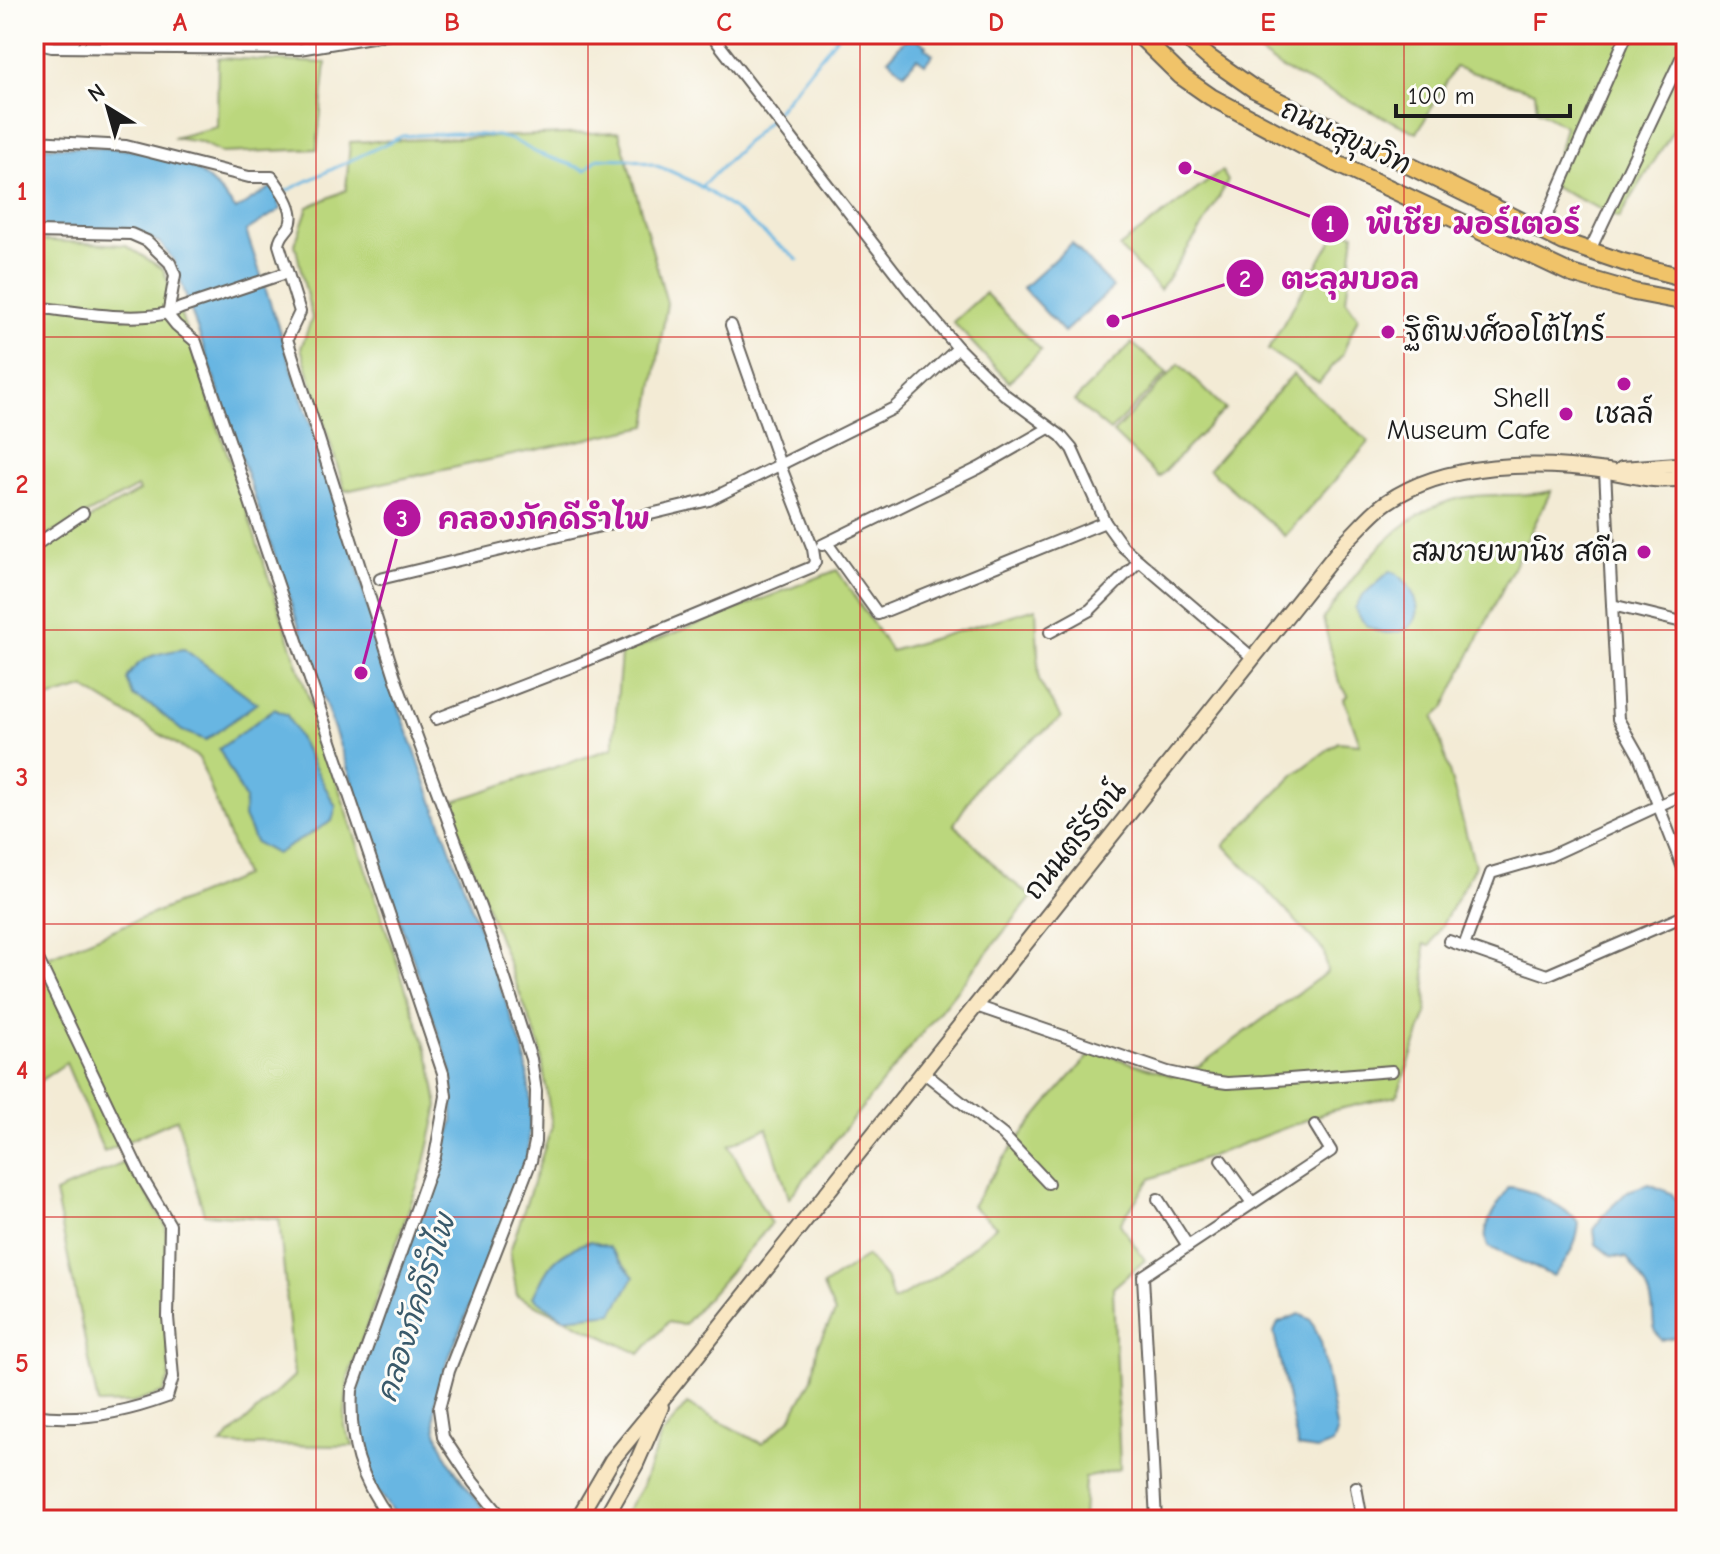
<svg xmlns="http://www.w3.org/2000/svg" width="1720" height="1554" viewBox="0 0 1720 1554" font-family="'Comic Neue','Playpen Sans Thai',sans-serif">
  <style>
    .green { fill: #bbd77d; stroke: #6c7a4c; stroke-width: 2 }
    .water { fill: #68b6e2; stroke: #42697f; stroke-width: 2 }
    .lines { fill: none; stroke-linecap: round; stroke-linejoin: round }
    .stream { stroke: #68b6e2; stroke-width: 3 }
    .minor-casing { stroke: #67645d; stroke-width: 14 }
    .secondary-casing { stroke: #67645d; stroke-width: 18 }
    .trunk-casing { stroke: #67645d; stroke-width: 20 }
    .minor { stroke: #fff; stroke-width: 10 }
    .secondary { stroke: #f9e7c3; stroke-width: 14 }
    .trunk { stroke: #f0c369; stroke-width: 16 }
    .grid { fill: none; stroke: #d62828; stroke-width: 2; stroke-opacity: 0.55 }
    .poi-dot { fill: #b5179e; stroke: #fdfcf7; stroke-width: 3 }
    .labels { text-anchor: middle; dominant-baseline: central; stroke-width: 6; stroke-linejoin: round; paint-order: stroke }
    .street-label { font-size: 28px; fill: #1c1c1c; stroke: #fdfcf7 }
    .poi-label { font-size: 28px; fill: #1c1c1c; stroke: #fdfcf7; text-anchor: end }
    .water-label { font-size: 30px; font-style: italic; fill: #3a5a6b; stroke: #fdfcf7 }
    .leader { fill: none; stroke: #b5179e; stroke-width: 3 }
    .callout-dot { fill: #b5179e; stroke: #fdfcf7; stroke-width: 3 }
    .mark-label { font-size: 24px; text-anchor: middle; font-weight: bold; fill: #fff }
    .callout-label { font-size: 30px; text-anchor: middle; font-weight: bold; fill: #b5179e; stroke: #fdfcf7; stroke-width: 6; stroke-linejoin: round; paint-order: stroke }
    .neatline { fill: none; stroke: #d62828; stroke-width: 3 }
    .grid-label { font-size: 26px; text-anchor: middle; font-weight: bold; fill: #d62828 }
  </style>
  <rect width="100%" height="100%" fill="#fdfcf7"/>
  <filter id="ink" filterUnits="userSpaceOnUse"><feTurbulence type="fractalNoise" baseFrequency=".0125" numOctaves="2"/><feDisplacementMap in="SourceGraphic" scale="16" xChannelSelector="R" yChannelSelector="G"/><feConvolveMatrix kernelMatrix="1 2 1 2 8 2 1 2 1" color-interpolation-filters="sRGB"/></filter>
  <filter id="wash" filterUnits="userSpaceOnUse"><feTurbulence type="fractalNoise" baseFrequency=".006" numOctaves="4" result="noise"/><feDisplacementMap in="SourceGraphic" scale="32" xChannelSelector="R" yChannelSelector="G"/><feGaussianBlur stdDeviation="1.8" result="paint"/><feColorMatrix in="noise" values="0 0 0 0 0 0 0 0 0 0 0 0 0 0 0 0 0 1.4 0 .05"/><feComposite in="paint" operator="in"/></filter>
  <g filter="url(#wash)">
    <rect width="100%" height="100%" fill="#f3ebd5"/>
    <g class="green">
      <polygon points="1233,34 1686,34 1686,110 1619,218 1551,186 1565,126 1537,110 1535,92 1455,67 1417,133 1282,69"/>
      <polygon points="218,58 326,63 317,149 222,153 200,142 173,138 217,127"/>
      <polygon points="619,132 667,303 647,426 345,491 301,348 312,318 295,244 308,207 346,190 350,142"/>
      <polygon points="1222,171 1228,181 1204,224 1160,290 1119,247"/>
      <polygon points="1339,228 1354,234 1346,300 1358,317 1342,355 1319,383 1268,350"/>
      <polygon points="34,240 125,245 163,269 183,321 431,1064 438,1106 424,1167 348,1378 344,1426 354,1446 220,1445 294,1376 279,1219 204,1214 177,1119 104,1152 66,1063 34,1085 34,961 36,962 244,876 199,758 84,688 34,702 34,550 139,491 137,487 34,543"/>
      <polygon points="985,293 1041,350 1009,382 953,322"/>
      <polygon points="1132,343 1167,373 1110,431 1074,401"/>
      <polygon points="1179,364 1225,409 1159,477 1113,433"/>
      <polygon points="1293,374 1369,442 1285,536 1209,469"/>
      <path d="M1551 491 1444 708 1434 717 1475 866 1430 946 1424 944 1427 1013 1397 1096 1330 1111 1150 1179 1120 1224 1145 1260 1113 1288 1120 1469 1085 1478 1083 1520H621L641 1488 661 1436 687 1404 762 1444 790 1419 812 1379 818 1344 835 1313 823 1286 867 1256 887 1280 893 1301 938 1276 996 1226 972 1206C1007 1149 1049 1099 1094 1051L1173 1076 1199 1066 1327 972 1324 951 1224 845 1295 774 1338 742 1360 744 1344 699 1348 695 1339 682 1323 619C1355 574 1396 515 1453 500 1485 491 1519 499 1551 491Z"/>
      <polygon points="837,570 891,651 1036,608 1039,681 1061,718 984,777 954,824 1004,875 1032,897 789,1198 767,1128 729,1145 771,1224 684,1325 668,1322 640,1354 517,1296 510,1251 552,1126 540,1047 448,803 613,748 621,654"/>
      <polygon points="128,1161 166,1226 169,1378 163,1393 133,1403 98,1404 55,1193"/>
    </g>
    <g class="water">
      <polygon points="910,34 927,46 925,48 933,54 925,64 917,58 904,73 888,59"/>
      <path d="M34 146C82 148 135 144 181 162 202 170 222 192 236 210L273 186 281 200 278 203 281 209 246 231 354 553 379 652 525 1055 531 1103 528 1159 439 1383C437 1395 433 1409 435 1421 440 1460 470 1490 493 1520H399L372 1484 361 1445 354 1403 367 1355 443 1157 453 1121 451 1071 174 261 160 243 140 233 34 227Z"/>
      <polygon points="1072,243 1113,288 1064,332 1023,288"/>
      <path d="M1390 571C1401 575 1406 581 1412 592 1437 635 1370 650 1355 608L1363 595Z"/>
      <path d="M184 649 257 703 206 740 182 731 155 708 133 696 127 679C138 655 160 653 184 649Z"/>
      <polygon points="274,709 287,715 336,807 332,821 276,854 255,842 244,817 245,799 219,749"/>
      <path d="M1649 1184 1671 1193 1686 1212V1335L1661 1340C1650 1324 1655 1321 1652 1304 1649 1286 1637 1272 1627 1258L1611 1256 1596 1244 1594 1230 1602 1216 1628 1191Z"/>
      <path d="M1509 1187C1529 1188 1567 1208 1579 1223 1578 1242 1567 1263 1553 1276L1489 1247C1477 1230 1500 1202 1509 1187Z"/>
      <path d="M590 1241 609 1247 634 1277 613 1313 564 1318 533 1297C549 1264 554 1254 590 1241Z"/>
      <polygon points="1299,1314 1311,1320 1321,1342 1337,1433 1333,1444 1317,1450 1298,1447 1274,1332 1278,1323"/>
    </g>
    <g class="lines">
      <g class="stream">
        <polyline points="776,112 839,34"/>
        <polyline points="701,187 771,118"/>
        <path d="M284 192 402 136 454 133 497 136 513 140 537 153 586 170 598 158C610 159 623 158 635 160 699 173 748 222 798 260"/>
      </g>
    </g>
  </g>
  <g filter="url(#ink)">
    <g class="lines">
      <defs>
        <g id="minor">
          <polyline points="711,34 909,290 958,348 1004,394 1061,436 1072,449 1105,522 1123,547 1253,658"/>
          <polyline points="1684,34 1686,37"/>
          <polyline points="34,43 52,47 299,49 390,34"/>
          <path d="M34 141 126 146 249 177H272C281 190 298 211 289 227 284 234 280 236 279 245L300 312 287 339 397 683 493 942 531 1059 536 1091 535 1142 531 1161 449 1371 439 1409 443 1437 473 1482 504 1520"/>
          <polyline points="1541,230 1627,34"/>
          <path d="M34 232 131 234 147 241 170 263 175 275 168 315 176 325 196 342 443 1073 446 1096 435 1156 352 1390C349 1442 359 1478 391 1520"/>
          <polyline points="1590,250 1686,48"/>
          <path d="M34 307C74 311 145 326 181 308L286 273"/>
          <polyline points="1605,471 1618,719 1639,756 1686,876"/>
          <polyline points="827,543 878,614 1105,522"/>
          <polyline points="822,545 979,468 1049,428"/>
          <polyline points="34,546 83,513"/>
          <polyline points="380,579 709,500 894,408 958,348"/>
          <polyline points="1612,605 1678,621 1686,620"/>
          <polyline points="1050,632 1090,610 1139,561"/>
          <polyline points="436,719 576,665 812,567 815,562 813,549 780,465 731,325"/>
          <polyline points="1449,941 1547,975 1686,915"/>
          <polyline points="1464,946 1491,873 1550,856 1686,793"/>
          <path d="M34 951 144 1181 170 1225 168 1317 173 1377 167 1397C126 1412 78 1422 34 1415"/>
          <polyline points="976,1006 1168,1072 1205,1080 1227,1083 1264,1081 1392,1071"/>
          <polyline points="923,1072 1003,1135 1048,1183"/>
          <polyline points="1221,1160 1252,1203"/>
          <polyline points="1158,1199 1188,1246"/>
          <polyline points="1356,1487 1362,1520"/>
          <polyline points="1156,1520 1143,1276 1331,1151 1315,1125"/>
        </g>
        <g id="secondary">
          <polyline points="1622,469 1677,465 1686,462"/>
          <path d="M577 1520 612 1460 668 1392 1347 540C1360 528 1372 512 1387 502 1446 461 1538 461 1607 471 1634 475 1659 484 1686 477"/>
          <polyline points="604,1520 636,1464 661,1407"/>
        </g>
        <g id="trunk">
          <polyline points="1138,34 1181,76 1211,97 1333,162 1572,274 1634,292 1686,302"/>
          <polyline points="1182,34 1208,57 1254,89 1564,242 1623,262 1686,278"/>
        </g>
      </defs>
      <use href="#minor" class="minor-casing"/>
      <use href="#secondary" class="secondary-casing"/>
      <use href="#trunk" class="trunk-casing"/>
      <use href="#minor" class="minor"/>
      <use href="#secondary" class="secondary"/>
      <use href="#trunk" class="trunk"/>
    </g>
  </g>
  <path class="grid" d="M316 34V1520M588 34V1520M860 34V1520M1132 34V1520M1404 34V1520M34 337H1686M34 630H1686M34 924H1686M34 1217H1686"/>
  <g class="poi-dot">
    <circle cx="1388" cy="332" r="8"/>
    <circle cx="1624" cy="384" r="8"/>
    <circle cx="1566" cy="414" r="8"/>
    <circle cx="1644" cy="552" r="8"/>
  </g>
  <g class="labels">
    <g class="street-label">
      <text transform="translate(1346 137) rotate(25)">ถนนสุขุมวิท</text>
      <text transform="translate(1075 840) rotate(-51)">ถนนตรีรัตน์</text>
    </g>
    <g class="poi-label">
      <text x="1404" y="332" text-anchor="start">ฐิติพงศ์ออโต้ไทร์</text>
      <text x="1550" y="398">Shell<tspan x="1550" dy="32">Museum Cafe</tspan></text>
      <text x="1624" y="414" text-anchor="middle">เชลล์</text>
      <text x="1628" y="552">สมชายพานิช สตีล</text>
    </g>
    <g class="water-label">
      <text transform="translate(416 1308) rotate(-72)">คลองภัคดีรำไพ</text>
    </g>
  </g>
  <path class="leader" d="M1185 168L1330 224M1113 321L1245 278M361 673L402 518"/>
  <g class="callout-dot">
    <circle cx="1185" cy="168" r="8"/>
    <circle cx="1113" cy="321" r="8"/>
    <circle cx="361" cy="673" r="8"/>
    <circle cx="1330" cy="224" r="20"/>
    <circle cx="1245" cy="278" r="20"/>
    <circle cx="402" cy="518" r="20"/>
  </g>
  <g class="mark-label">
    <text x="1330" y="232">1</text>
    <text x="1245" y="287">2</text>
    <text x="402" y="527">3</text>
  </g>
  <g class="callout-label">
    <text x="1473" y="234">พีเชีย มอร์เตอร์</text>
    <text x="1350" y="289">ตะลุมบอล</text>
    <text x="544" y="529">คลองภัคดีรำไพ</text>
  </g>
  <rect width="1720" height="1554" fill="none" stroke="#fdfcf7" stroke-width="88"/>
  <g transform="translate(108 108) rotate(323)" stroke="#fdfcf7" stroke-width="6" paint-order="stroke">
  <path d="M0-6L14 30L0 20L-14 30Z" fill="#1c1c1c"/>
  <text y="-12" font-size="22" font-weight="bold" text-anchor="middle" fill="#1c1c1c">N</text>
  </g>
  <path d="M1396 104v12h174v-12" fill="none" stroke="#1c1c1c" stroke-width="4"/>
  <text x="1408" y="104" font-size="24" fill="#1c1c1c" stroke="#fdfcf7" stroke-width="6" paint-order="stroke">100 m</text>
  <rect x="44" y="44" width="1632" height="1466" class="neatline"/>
  <g class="grid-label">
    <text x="180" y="31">A</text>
    <text x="452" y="31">B</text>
    <text x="724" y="31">C</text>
    <text x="996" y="31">D</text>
    <text x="1268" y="31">E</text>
    <text x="1540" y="31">F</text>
    <text x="22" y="200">1</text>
    <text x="22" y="493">2</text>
    <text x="22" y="786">3</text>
    <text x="22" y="1079">4</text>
    <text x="22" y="1372">5</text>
  </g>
</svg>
